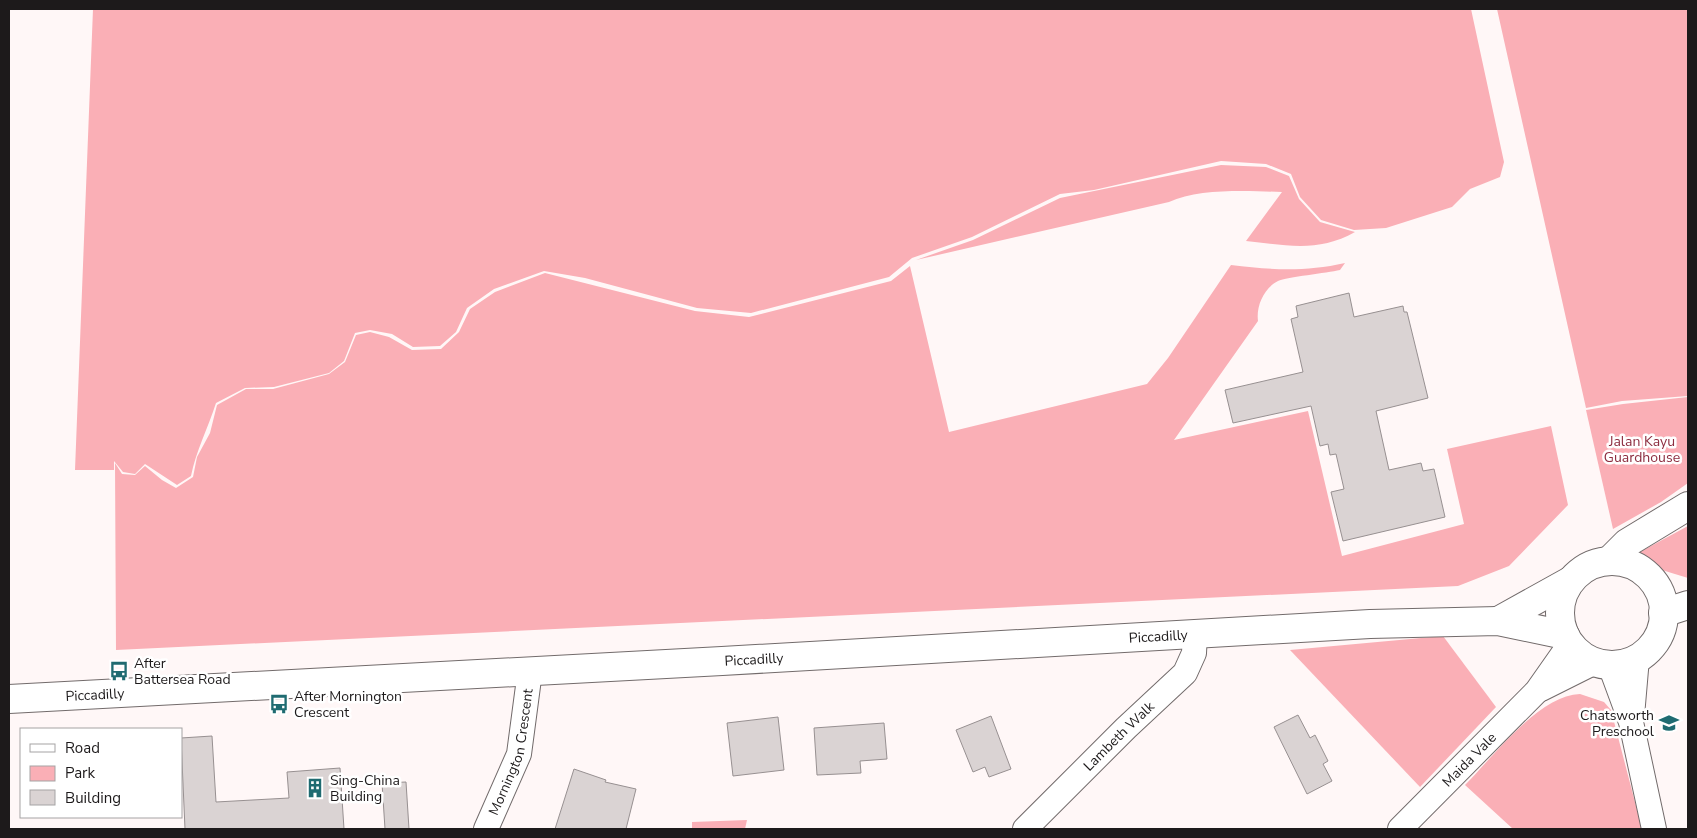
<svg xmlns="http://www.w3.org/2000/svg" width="1697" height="838" viewBox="0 0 1697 838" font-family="'Nunito Sans',sans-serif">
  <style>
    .green { fill: #faafb6 }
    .building { fill: #dad3d3; stroke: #979091 }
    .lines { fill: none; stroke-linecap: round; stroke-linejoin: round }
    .minor-casing { stroke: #726b6b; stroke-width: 26 }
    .tertiary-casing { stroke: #726b6b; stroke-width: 30 }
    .minor { stroke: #fff; stroke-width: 24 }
    .tertiary { stroke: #fff; stroke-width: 28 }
    .labels { text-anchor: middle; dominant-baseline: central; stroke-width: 5; stroke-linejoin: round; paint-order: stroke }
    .park-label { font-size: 14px; fill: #8d2e40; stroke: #fff }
    .street-label { font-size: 14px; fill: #1d1a1b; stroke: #fff }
    .poi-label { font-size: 14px; fill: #1d1a1b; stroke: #fff; text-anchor: start }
  </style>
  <rect width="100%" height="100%" fill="#fff7f7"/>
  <g class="green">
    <path d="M93 9H1471L1504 162 1500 177 1470 189 1452 207 1386 228 1354 230 1321 220 1300 197 1291 174 1266 164 1221 161 1094 190 1060 194 972 237 912 258 889 277 751 313 697 308 585 278 544 271 494 289 467 308 456 332 440 346 413 347 392 334 370 330 355 333 344 361 329 373 274 387 245 388 216 403C208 428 196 451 191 476L177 485 145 464 135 474 123 472 114 461V470H75Z"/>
    <polygon points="1497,9 1688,9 1688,396 1622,401 1586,408"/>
    <path d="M1221 165 1266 167 1289 176 1299 199 1320 222 1355 232C1318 253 1286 245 1246 241L1282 192C1249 191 1199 188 1169 202L916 260 973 240 1060 198Z"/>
    <path d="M1345 263 1340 270C1327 273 1287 277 1278 281 1264 288 1256 306 1258 321L1174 440 1308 411 1342 556 1464 524 1447 449 1551 426 1568 505 1509 566 1458 586 116 650 115 463 122 474 135 475 145 466 162 480 176 488 193 477 197 457 210 433 217 405 246 389H273L329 374 345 362 356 335 370 332 389 337 412 350 441 349 459 332 470 309 495 292 545 273 695 311 749 317 891 281 910 266 949 432 1147 384 1168 358 1231 265C1271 270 1305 272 1345 263Z"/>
    <polygon points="1688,397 1688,483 1661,502 1613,529 1586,410 1623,404"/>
    <polygon points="1688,526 1688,578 1652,567 1638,553"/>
    <polygon points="1443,636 1496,707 1420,787 1290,650"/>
    <path d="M1580 694 1604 702 1611 710 1642 829H1513L1465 785C1493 757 1539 695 1580 694Z"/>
    <polygon points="747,820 745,829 692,829 692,822"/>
  </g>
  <g class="building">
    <polygon points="1349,293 1354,317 1403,306 1404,312 1407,312 1428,398 1376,411 1389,470 1421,463 1423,471 1434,469 1445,517 1343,541 1331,492 1344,489 1336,454 1330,455 1328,444 1320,446 1311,406 1233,423 1225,390 1303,372 1291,319 1298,317 1296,306"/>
    <polygon points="1298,715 1310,738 1315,735 1328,761 1323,764 1332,781 1307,794 1274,727"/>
    <polygon points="991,716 1011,769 989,777 985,767 973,772 956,730"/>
    <polygon points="778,717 784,770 733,776 727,723"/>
    <polygon points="884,723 887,759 860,761 861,773 817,775 814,728"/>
    <polygon points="212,736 216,802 289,798 287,772 340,768 344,829 185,829 181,738"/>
    <polygon points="574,769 606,780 605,782 636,789 626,829 555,829"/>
    <polygon points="406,782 409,829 385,829 382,783"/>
  </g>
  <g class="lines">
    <defs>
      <g id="minor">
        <polyline points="1610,665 1631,722 1654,829"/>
        <polyline points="1541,689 1595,662"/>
        <polyline points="1632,716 1637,658"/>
        <path id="s1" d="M486 829 519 754 530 671"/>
        <path id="s2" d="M1025 829 1126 728 1185 673 1194 653 1195 633"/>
        <path id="s3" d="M1400 829 1537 691 1570 644"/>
      </g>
      <g id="tertiary">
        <polyline points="1609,561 1627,543 1688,506"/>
        <circle cx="1612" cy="613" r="52"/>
        <polyline points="1663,613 1688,605"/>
        <polyline points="1498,621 1570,581"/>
        <path id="s4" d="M9 699 722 661 1370 624 1498 621 1565 635"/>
      </g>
    </defs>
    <use href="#minor" class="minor-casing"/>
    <use href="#tertiary" class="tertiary-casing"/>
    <use href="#minor" class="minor"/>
    <use href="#tertiary" class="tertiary"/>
  </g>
  <defs>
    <symbol id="bus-bare" viewBox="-9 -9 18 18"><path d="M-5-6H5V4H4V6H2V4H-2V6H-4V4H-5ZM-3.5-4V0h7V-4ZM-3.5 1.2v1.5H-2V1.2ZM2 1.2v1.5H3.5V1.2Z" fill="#1f6b71" stroke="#fff" stroke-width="2.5" paint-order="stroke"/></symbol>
    <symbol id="school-bare" viewBox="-9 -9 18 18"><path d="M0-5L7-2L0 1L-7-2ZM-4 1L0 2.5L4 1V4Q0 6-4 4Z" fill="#1f6b71" stroke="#fff" stroke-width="2.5" paint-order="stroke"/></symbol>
    <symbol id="building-bare" viewBox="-9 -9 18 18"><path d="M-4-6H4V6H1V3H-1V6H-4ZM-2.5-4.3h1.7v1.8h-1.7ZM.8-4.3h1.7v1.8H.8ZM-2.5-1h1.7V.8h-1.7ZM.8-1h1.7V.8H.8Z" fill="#1f6b71" stroke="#fff" stroke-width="2.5" paint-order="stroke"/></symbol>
  </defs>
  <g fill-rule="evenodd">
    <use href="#bus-bare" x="105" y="657" width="28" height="28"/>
    <use href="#bus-bare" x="265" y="690" width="28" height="28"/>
    <use href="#school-bare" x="1655" y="709" width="28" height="28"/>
    <use href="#building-bare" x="301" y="774" width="28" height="28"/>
  </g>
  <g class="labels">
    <g class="park-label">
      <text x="1642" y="441">Jalan Kayu<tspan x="1642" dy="16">Guardhouse</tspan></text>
    </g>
    <g class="street-label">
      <text stroke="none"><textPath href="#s4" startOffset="1151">Piccadilly</textPath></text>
      <text stroke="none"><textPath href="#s4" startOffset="746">Piccadilly</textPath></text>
      <text stroke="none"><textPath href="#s4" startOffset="86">Piccadilly</textPath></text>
      <text stroke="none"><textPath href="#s2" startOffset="132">Lambeth Walk</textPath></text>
      <text stroke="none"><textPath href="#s1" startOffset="82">Mornington Crescent</textPath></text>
      <text stroke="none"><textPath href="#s3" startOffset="98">Maida Vale</textPath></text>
    </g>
    <g class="poi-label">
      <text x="134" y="663">After<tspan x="134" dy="16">Battersea Road</tspan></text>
      <text x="294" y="696">After Mornington<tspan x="294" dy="16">Crescent</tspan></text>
      <text x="1654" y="715" text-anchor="end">Chatsworth<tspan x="1654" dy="16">Preschool</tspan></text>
      <text x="330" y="780">Sing-China<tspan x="330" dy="16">Building</tspan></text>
    </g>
  </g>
  <rect width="1697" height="838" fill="none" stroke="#1d1a1b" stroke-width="20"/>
  <rect x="20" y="728" width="162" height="90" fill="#ffffff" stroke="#a5a3a4"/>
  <rect x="30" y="744" width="25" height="8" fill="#ffffff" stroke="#a5a3a4"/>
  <text x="65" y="753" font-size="15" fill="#1d1a1b">Road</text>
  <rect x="30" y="766" width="25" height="15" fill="#faafb6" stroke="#a5a3a4"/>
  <text x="65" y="778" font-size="15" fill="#1d1a1b">Park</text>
  <rect x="30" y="790" width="25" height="15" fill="#dad3d3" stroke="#a5a3a4"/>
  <text x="65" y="803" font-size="15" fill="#1d1a1b">Building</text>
</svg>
